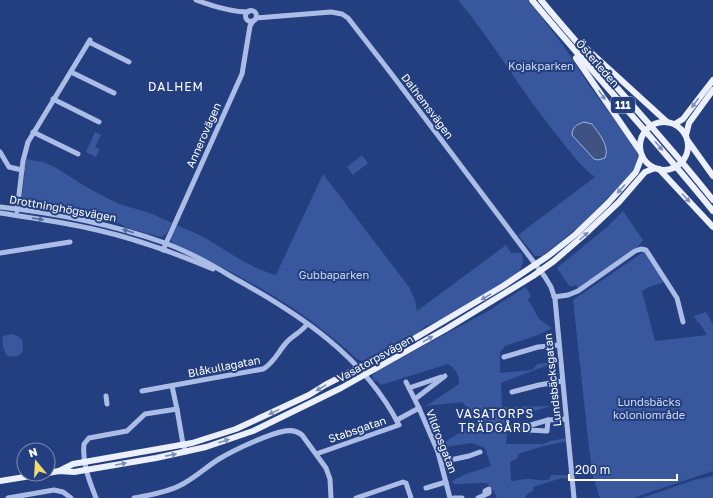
<svg xmlns="http://www.w3.org/2000/svg" width="713" height="498" viewBox="0 0 713 498" font-family="'Golos Text',sans-serif">
  <style>
    .green { fill: #39579d }
    .water { fill: #3f5281; stroke: #9fb6e7 }
    .lines { fill: none; stroke-linecap: round; stroke-linejoin: round }
    .minor { stroke: #abbde6; stroke-width: 5 }
    .major { stroke: #ecf0fd; stroke-width: 6 }
    .oneway { fill: #7e8fb8 }
    .oneway2 { fill: #536ba3 }
    .labels { text-anchor: middle; dominant-baseline: central; stroke-width: 4; stroke-linejoin: round; paint-order: stroke }
    .shield { fill: #243f7f; stroke: #bdc5d9; stroke-width: 1 }
    .shield-label { font-size: 10px; font-weight: bold; fill: #fff }
    .street-label { font-size: 11px; fill: #fff; stroke: #243f7f }
    .park-label { font-size: 11px; fill: #cedaf5; stroke: #243f7f }
    .neighbourhood-label { font-size: 12px; letter-spacing: 1px; fill: #fff; stroke: #243f7f }
  </style>
  <rect width="100%" height="100%" fill="#243f7f"/>
  <g class="green">
    <path d="M458 0H528L563 45 589 85 634 147 638 155 634 171 580 226 542 256H535L518 235 595 177C581 167 571 153 560 139 523 95 495 44 458 0Z"/>
    <polygon points="95,132 101,135 95,147 100,149 96,157 86,152"/>
    <polygon points="362,155 368,163 353,175 347,167"/>
    <polygon points="26,159 43,162 53,166 88,188 119,204 150,213 172,223 166,234 161,237 127,228 121,224 107,220 100,221 80,217 25,208 21,203"/>
    <path d="M323 174 409 287 415 300 417 311 506 245 511 253H521C525 261 522 268 517 275L444 318 424 327 417 334 362 361C355 360 351 353 345 348 333 338 320 328 307 318 266 289 221 266 176 245L173 243 171 240 176 225C189 230 203 236 215 244 235 256 253 269 276 275Z"/>
    <polygon points="623,211 643,240 637,248 578,288 576,285 570,287 557,268 607,227"/>
    <polygon points="645,251 664,280 662,283 651,286 642,291 655,341 707,335 699,322 698,323 694,316 706,312 713,324 713,471 633,498 600,498 593,476 589,448 573,300"/>
    <path d="M526 287 531 296 528 299 539 319 552 328 538 335 505 346 500 352V373L532 370 537 364 556 362 501 383 502 407 551 406 514 417 508 421 506 444H543L550 441 567 438 568 441 544 446 518 454V458L510 462 511 481C517 481 521 479 527 479 538 479 538 482 550 479L551 475H569L568 479 562 478 533 487V491L526 495 525 498H497L492 488 486 483 454 484 452 481 466 474 491 466 485 448 472 443 444 447 443 443 478 422 468 408 462 402 426 406 459 384C459 374 456 369 448 364L381 385 376 380 374 381 372 376 375 372 488 311Z"/>
    <path d="M12 334 19 337 22 340 23 351C19 357 15 357 7 356 4 351 1 342 3 336Z"/>
    <polygon points="713,476 713,498 642,498 694,480"/>
  </g>
  <path class="water" d="M584 122 592 124C599 133 610 147 605 158L598 160 594 159 572 135C572 127 577 124 584 122Z"/>
  <g class="lines">
    <g class="minor">
      <path d="M196 0C212 6 230 12 248 12"/>
      <circle cx="251" cy="16" r="5.5"/>
      <polyline points="256,18 331,12 342,14 348,18 390,72 545,277 551,287 555,299 574,498"/>
      <polyline points="89,42 129,62"/>
      <polyline points="71,72 114,93"/>
      <polyline points="53,99 99,122"/>
      <polyline points="33,132 78,154"/>
      <polyline points="0,152 9,167 22,170"/>
      <path d="M0 207C56 213 111 224 165 243 189 252 211 264 232 277 298 313 364 356 399 425L316 454"/>
      <polyline points="17,211 23,161 28,142 90,40"/>
      <path d="M0 213C32 218 65 222 97 230 137 239 175 253 213 269"/>
      <polyline points="163,250 242,74 250,26 253,21"/>
      <polyline points="0,253 70,242"/>
      <polyline points="554,297 568,295 578,291 635,251 641,249 646,250 677,298 683,322"/>
      <polyline points="504,357 538,347 559,345"/>
      <polyline points="406,382 419,408"/>
      <polyline points="172,386 177,409"/>
      <polyline points="409,388 441,377"/>
      <path d="M142 391 263 369C274 363 278 352 286 343 293 335 302 332 307 324"/>
      <polyline points="512,392 539,385 562,381"/>
      <polyline points="106,396 107,404"/>
      <polyline points="415,399 445,376"/>
      <polyline points="397,420 419,408 438,452 450,498"/>
      <polyline points="510,428 527,428 531,425 548,420 566,419"/>
      <polyline points="527,428 529,430 547,431 548,420"/>
      <polyline points="441,462 469,456 480,452"/>
      <polyline points="426,488 446,482"/>
      <polyline points="8,498 54,490 63,492 71,498"/>
      <path d="M96 498C89 480 82 463 84 444L89 438 127 431 145 414 177 409 183 444 186 452"/>
      <path d="M134 498C149 495 165 493 179 486 194 479 206 467 219 459 234 450 268 434 285 431 291 430 297 431 302 435L326 468 330 479 331 498"/>
      <polyline points="356,498 403,482 406,483 411,498"/>
      <polyline points="454,498 462,498"/>
      <polyline points="478,498 489,493 489,489 485,491 485,495"/>
    </g>
    <g class="major">
      <path d="M532 0C591 71 655 139 713 211"/>
      <path d="M541 0C597 68 659 131 713 200"/>
      <polyline points="587,49 667,122"/>
      <polyline points="576,58 640,151"/>
      <circle cx="664" cy="146" r="24"/>
      <polyline points="675,124 683,119 713,80"/>
      <polyline points="686,135 689,123 713,90"/>
      <polyline points="688,141 713,176"/>
      <polyline points="659,169 713,227"/>
      <polyline points="59,471 73,464 192,443 236,429 309,395 325,385 405,344 503,286 548,256 576,234 608,203 636,172 642,156"/>
      <polyline points="48,473 59,471 74,472 156,458 206,447 253,431 341,388 446,329 533,276 554,261 583,236 619,202 645,172 655,168"/>
      <polyline points="0,481 43,474"/>
    </g>
  </g>
  <defs><path id="oneway-solid" d="M-6-.8H1V-3.2L6.5 0L1 3.2V.8H-6Z"/></defs>
  <g class="oneway">
    <use href="#oneway-solid" transform="translate(602 95) rotate(55)"/>
    <use href="#oneway-solid" transform="translate(695 103) rotate(127)"/>
    <use href="#oneway-solid" transform="translate(659 146) rotate(49)"/>
    <use href="#oneway-solid" transform="translate(621 189) rotate(132)"/>
    <use href="#oneway-solid" transform="translate(686 198) rotate(48)"/>
    <use href="#oneway-solid" transform="translate(584 236) rotate(-42)"/>
    <use href="#oneway-solid" transform="translate(486 297) rotate(149)"/>
    <use href="#oneway-solid" transform="translate(428 339) rotate(-30)"/>
    <use href="#oneway-solid" transform="translate(321 388) rotate(149)"/>
    <use href="#oneway-solid" transform="translate(274 412) rotate(154)"/>
    <use href="#oneway-solid" transform="translate(224 441) rotate(-18)"/>
    <use href="#oneway-solid" transform="translate(171 455) rotate(-11)"/>
    <use href="#oneway-solid" transform="translate(121 464) rotate(-10)"/>
  </g>
  <g class="oneway2">
    <use href="#oneway-solid" transform="translate(38 219) rotate(9)"/>
    <use href="#oneway-solid" transform="translate(128 231) rotate(-163)"/>
  </g>
  <g class="labels">
    <rect class="shield" x="611" y="97" width="24" height="16" rx="3"/>
    <g class="shield-label">
      <text x="623" y="105">111</text>
    </g>
    <g class="street-label">
      <text transform="translate(598 63) rotate(49)">Österleden</text>
      <text transform="translate(428 106) rotate(53)">Dalhemsvägen</text>
      <text transform="translate(203 135) rotate(-66)">Annerovägen</text>
      <text transform="translate(63 208) rotate(10)">Drottninghögsvägen</text>
      <text transform="translate(375 358) rotate(-29)">Vasatorpsvägen</text>
      <text transform="translate(224 366) rotate(-11)">Blåkullagatan</text>
      <text transform="translate(552 380) rotate(-96)">Lundsbäcksgatan</text>
      <text transform="translate(357 429) rotate(-19)">Stabsgatan</text>
      <text transform="translate(442 441) rotate(69)">Vildrosgatan</text>
    </g>
    <g class="park-label">
      <text x="541" y="65">Kojakparken</text>
      <text x="334" y="274">Gubbaparken</text>
      <text x="649" y="401">Lundsbäcks<tspan x="649" dy="13">koloniområde</tspan></text>
    </g>
    <g class="neighbourhood-label">
      <text x="176" y="86">DALHEM</text>
      <text x="495" y="413">VASATORPS<tspan x="495" dy="14">TRÄDGÅRD</tspan></text>
    </g>
  </g>
  <g transform="translate(36 462) rotate(342)"><circle r="19" fill="#243f7f" stroke="#7c8cb2"/>
  <path d="M0-3L7 15L0 10L-7 15Z" fill="#f0dd6f"/>
  <text y="-6" font-size="11" font-weight="bold" text-anchor="middle" fill="#ffffff">N</text>
  </g>
  <path d="M569 474v6h108v-6" fill="none" stroke="#ffffff" stroke-width="2"/>
  <text x="575" y="474" font-size="12" fill="#ffffff" stroke="#243f7f" stroke-width="3" paint-order="stroke">200 m</text>
</svg>
